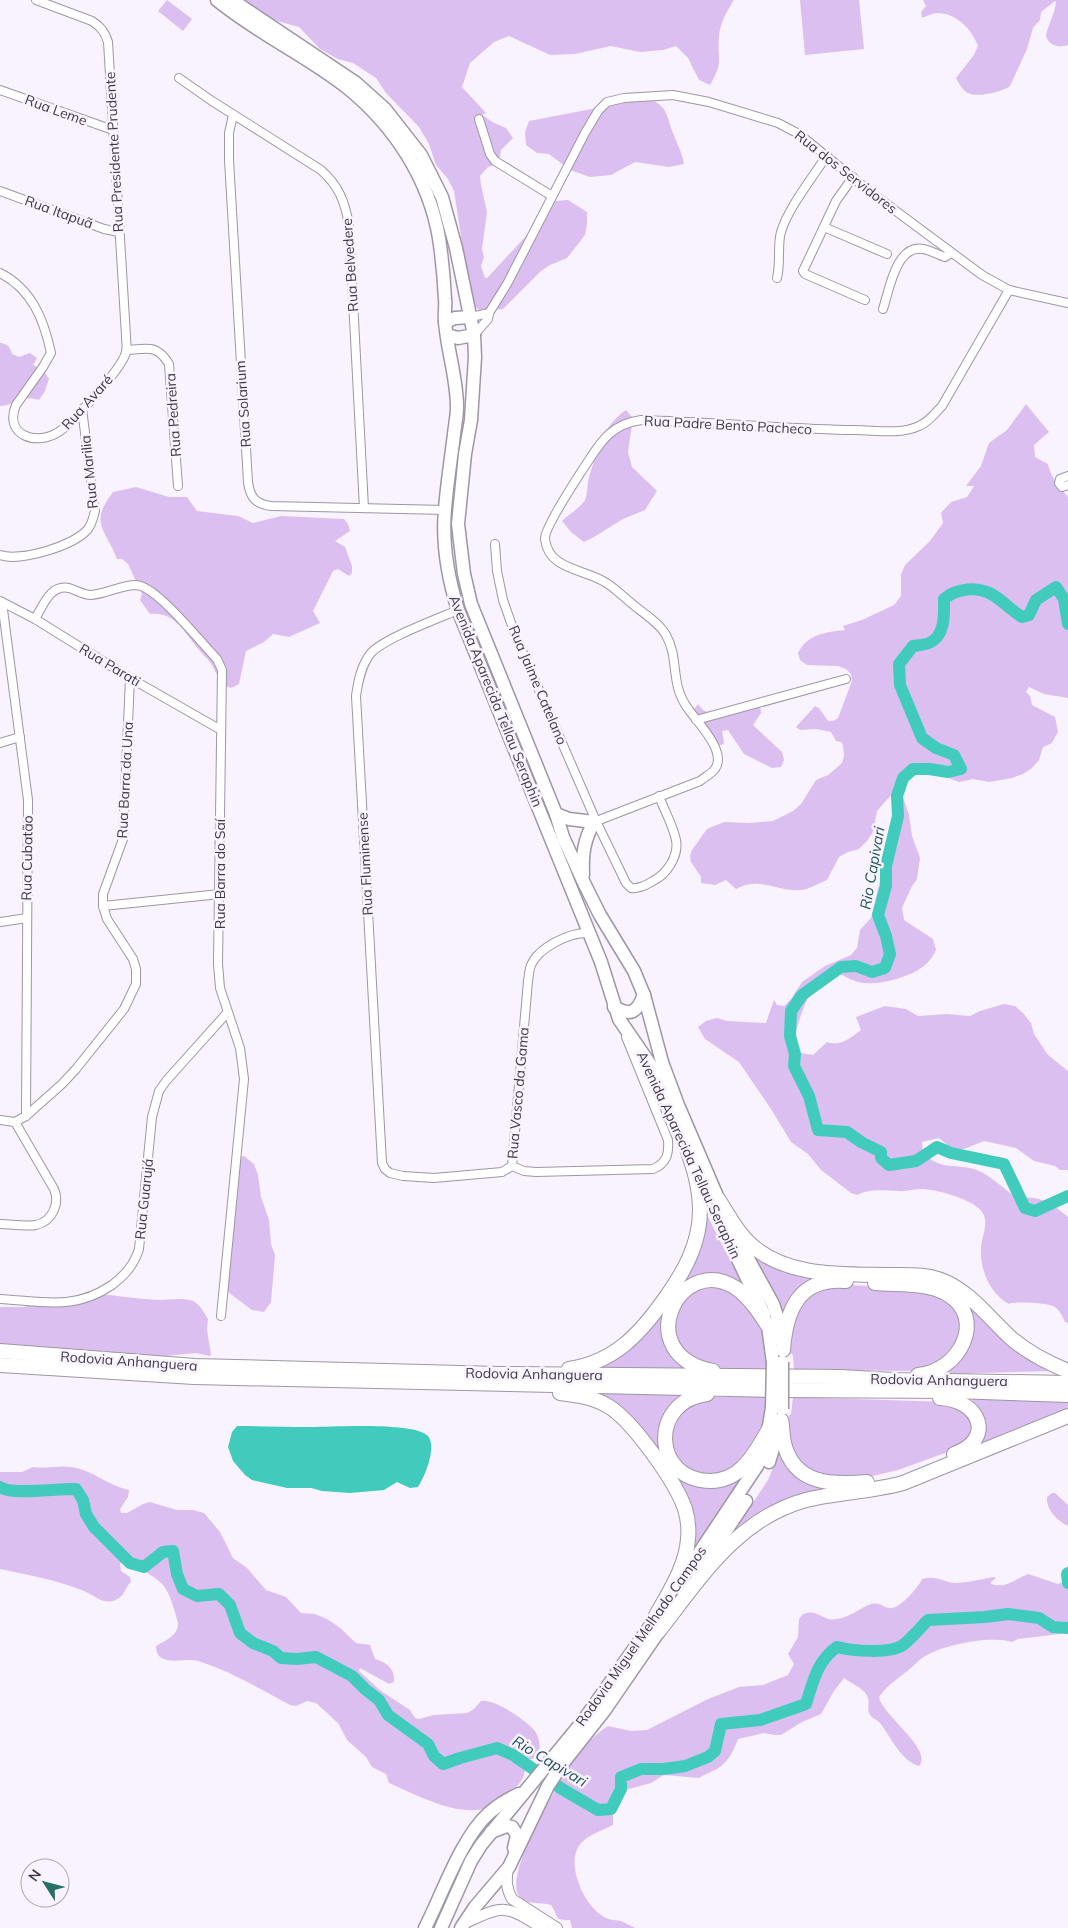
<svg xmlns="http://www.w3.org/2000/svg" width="1068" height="1928" viewBox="0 0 1068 1928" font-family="Mulish,sans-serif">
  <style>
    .green { fill: #dcbff1 }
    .water { fill: #41cbbd }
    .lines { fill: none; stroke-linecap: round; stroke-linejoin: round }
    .river { stroke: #41cbbd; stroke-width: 12 }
    .minor-casing { stroke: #9e96a4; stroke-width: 10 }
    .tertiary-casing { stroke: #9e96a4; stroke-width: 12 }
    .primary-casing { stroke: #9e96a4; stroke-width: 15 }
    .trunk-casing { stroke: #9e96a4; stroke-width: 15 }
    .motorway-casing { stroke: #9e96a4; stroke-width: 16 }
    .minor { stroke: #fff; stroke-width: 8 }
    .tertiary { stroke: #fff; stroke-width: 10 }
    .primary { stroke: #fff; stroke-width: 12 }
    .trunk { stroke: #fff; stroke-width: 12 }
    .motorway { stroke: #fff; stroke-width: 14 }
    .trunk-bridge-casing { stroke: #9e96a4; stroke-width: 15; stroke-linecap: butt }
    .trunk-bridge { stroke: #fff; stroke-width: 12 }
    .labels { text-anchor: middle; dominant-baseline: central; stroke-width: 5; stroke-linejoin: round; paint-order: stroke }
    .street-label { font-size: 14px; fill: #3d3a40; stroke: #f9f2ff }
    .water-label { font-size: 15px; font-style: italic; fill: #1e5750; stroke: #f9f2ff }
  </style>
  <rect width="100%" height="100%" fill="#f9f2ff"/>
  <g class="green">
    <polygon points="167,0 192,19 183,31 158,11"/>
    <path d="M244 0H734C727 11 720 23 719 36 717 61 724 61 710 85L699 80 688 58 676 46 663 50 640 52 611 46 575 54 550 55 509 36 494 42 470 63 462 87 486 113 482 115 494 123 506 128 513 138 501 150 499 163 488 167 480 176 481 185 487 212 482 249 484 257 481 266 485 278H487L527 235 548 207 556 201 568 200 587 212V224L585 235 567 258 550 265 540 272 503 309 481 311 474 306 470 293 454 191 448 179 436 165 429 144 419 127 386 93 376 78 353 63 338 59 320 49 299 27 277 21 261 14Z"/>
    <polygon points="800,0 859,0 864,49 805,55"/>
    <path d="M923 0H1068V45C1059 48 1049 46 1046 36 1048 24 1055 14 1056 2L1055 1 1041 12 1040 20 1033 28 1027 49 1010 86C1002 92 977 98 968 93 962 90 959 83 956 78L974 55 978 46C972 29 956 13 937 13 933 13 927 16 922 18L921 12 926 6Z"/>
    <path d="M649 98C669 108 666 115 673 133 677 144 682 152 684 164L669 167 635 162 611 175 590 177 570 170 549 154 537 153 526 145 525 132 529 121Z"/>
    <path d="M0 343C7 343 11 348 12 354L19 357 30 353 37 358 33 365 43 370 49 379 45 391 39 400C20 394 16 405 0 406Z"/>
    <path d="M1026 404 1049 432 1034 445 1035 457 1048 464C1051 478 1059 486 1068 497V698L1044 694 1029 687 1026 692 1030 696 1032 705 1055 717 1058 732 1052 743 1043 747 1039 760 1032 768 1023 774 1012 778 989 782 973 779 959 782 938 774 926 773 916 775 904 782 902 794 909 815 912 836 920 858 917 879 911 888 902 908 904 920 933 939 936 950C933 956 930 961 925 965 912 977 876 987 858 982 843 978 845 972 825 974 806 993 798 1021 792 1047L801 1053 813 1055 827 1042C841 1047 850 1038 861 1030L856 1017 885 1006 906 1009 918 1016 947 1014 970 1016 980 1011 1004 1004 1015 1006 1023 1013 1031 1023 1034 1034 1048 1055 1068 1071V1170H1060L1055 1166 1034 1161 1016 1148 984 1141 964 1149 953 1150 939 1138 922 1142 923 1153C941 1171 955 1163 977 1170 990 1175 1000 1186 1012 1194 1020 1199 1026 1197 1034 1198 1047 1200 1059 1209 1068 1217V1323L1065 1322C1062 1315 1060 1310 1053 1306 1046 1303 1014 1301 1009 1304 990 1294 980 1270 981 1249 981 1238 990 1222 982 1212 973 1199 936 1189 921 1189 914 1189 906 1192 899 1191 884 1191 871 1188 857 1195L851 1193 821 1170 808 1154 791 1142 771 1109 739 1062 705 1039 698 1027 706 1021 717 1018 727 1021 766 1023 774 1000 777 1005 784 1006 791 999 802 982 825 966 851 955 857 948 860 930 871 918 884 864 895 845 898 822 892 794 877 811 873 832 867 841 859 849 848 852 839 857 827 880C819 883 810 889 801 890 777 892 760 876 736 889L726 880 715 885 701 883V877L691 862 690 856 692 850 707 829 724 822 749 823 773 821 793 811 801 804 816 780 828 775 842 763 844 756 843 745 841 742 836 741 831 732 816 729 800 730 796 727 815 706 819 708 828 721H833L838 718 852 681 851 674 846 669 838 666 807 665 800 660 798 653C807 634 826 632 845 630L843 626 862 620 894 605 901 596V574L905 565 930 541 943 523 941 513 951 502 967 497 974 486H966L981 466 989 443 1007 430Z"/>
    <path d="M626 410 633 418 628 452 632 467 657 491 645 510 623 519 594 537 584 542 571 532 562 521C568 515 580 508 585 500 588 493 587 484 589 477 598 451 602 426 626 410Z"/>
    <path d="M136 487 169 497H187L197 511 238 516 253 523 281 516 344 519 348 524 350 531 335 541 345 547 352 566V573L349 576 338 569 333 571 313 611 320 623 289 637 273 634 264 642 246 651 239 684C235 686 232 689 228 687 220 684 215 669 210 662 207 658 203 655 200 651 185 634 176 611 150 614L140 600 142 594 128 564 122 559H117C105 528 89 524 113 492Z"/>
    <polygon points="698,704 703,710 710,713 760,706 761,713 753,725 782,752 784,760 781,767 772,768 744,754 728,730 722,731 724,743 722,745 719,745 691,714"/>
    <polygon points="244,1156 254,1164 258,1175 261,1197 269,1220 271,1244 275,1255 271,1302 264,1312 252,1310 224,1289 233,1158"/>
    <polygon points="705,1214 708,1217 745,1290 700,1280 663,1324 693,1369 590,1369 640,1337"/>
    <polygon points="753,1251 838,1279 783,1312 780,1309 752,1255"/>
    <polygon points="942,1283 1054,1371 937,1374 969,1333"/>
    <polygon points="847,1285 914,1288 952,1301 963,1326 951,1356 918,1371 794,1370 793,1355 790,1353 789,1329 792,1313 812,1291"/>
    <polygon points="703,1286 728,1288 756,1314 764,1335 767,1370 726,1369 696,1361 674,1339 674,1314 682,1299"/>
    <path d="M101 1294C120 1296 139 1299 158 1300 170 1300 182 1297 193 1301 200 1304 204 1313 208 1319L207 1330 211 1354 210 1356 196 1353 165 1356 160 1359 0 1348V1307H23L48 1303H66Z"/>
    <polygon points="600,1393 690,1394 662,1422 684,1479 744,1473 691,1553 688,1507 600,1397"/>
    <polygon points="713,1397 766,1397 765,1418 762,1432 733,1472 705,1478 676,1461 667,1436 680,1409"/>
    <polygon points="793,1397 948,1402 969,1412 974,1433 959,1448 898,1470 860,1479 820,1478 798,1463 787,1436 789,1415 791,1414"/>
    <path d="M972 1399 1068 1401V1410L978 1448C985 1435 986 1423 978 1409 976 1406 973 1403 972 1399Z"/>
    <polygon points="782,1446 788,1461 834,1487 771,1507 737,1527 768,1480"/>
    <path d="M33 1467C46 1469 59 1465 72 1467 92 1470 109 1486 129 1490L128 1497 120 1509 121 1513H127L143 1504 150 1502 177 1510H193L204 1513 220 1532 233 1558 247 1568 266 1590 286 1597 301 1613 315 1614 327 1619 339 1627 356 1643 370 1645 375 1659C387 1663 395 1668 394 1682L389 1684 360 1668 359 1671 381 1691 410 1710 415 1718 419 1719 434 1715 467 1713 474 1709 481 1701C495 1699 524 1719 534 1730 540 1736 544 1758 531 1759 526 1759 520 1756 516 1755 527 1770 528 1772 516 1788 483 1832 428 1800 389 1783L386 1774 372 1767 366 1757 347 1740 338 1723 316 1703 307 1701 296 1706 290 1705C260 1689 231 1671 198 1661 186 1657 156 1669 156 1646 166 1640 178 1636 178 1623 175 1612 171 1596 164 1586 157 1577 131 1562 120 1563L121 1571 130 1577 131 1582C123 1589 127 1596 113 1601 103 1604 93 1595 84 1591 57 1580 29 1575 0 1569V1472H22Z"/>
    <path d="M1052 1493H1055L1068 1505V1526C1057 1521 1046 1509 1047 1497Z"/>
    <path d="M1028 1574 1058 1584 1068 1580V1633L1018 1639 1012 1642C991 1635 940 1645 922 1658 919 1660 916 1664 913 1666 899 1679 891 1681 879 1697 881 1714 934 1750 919 1766 901 1761 891 1737 880 1723 877 1720 870 1717 869 1713 867 1707 871 1701 866 1694 862 1688 851 1683 844 1678L834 1691 821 1714 802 1722 781 1735H775L764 1733 738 1739C733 1752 729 1761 717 1769 711 1772 705 1774 699 1778L664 1775 651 1783 625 1790 619 1796 613 1807V1825C603 1830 590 1834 582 1842 563 1861 584 1908 606 1918 610 1920 616 1920 621 1921 626 1923 631 1926 635 1928H572L570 1920C553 1921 559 1916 551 1905 541 1902 525 1905 519 1896 502 1873 567 1766 585 1746 592 1738 599 1732 608 1726L631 1731 647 1730 708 1699 739 1687 763 1685 788 1675 794 1664 788 1654 798 1637 799 1619 803 1614C806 1613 811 1612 814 1613 822 1615 827 1621 836 1619 850 1618 859 1608 871 1604 881 1602 882 1607 889 1608 898 1611 919 1587 922 1579 938 1575 942 1582 954 1583 967 1583 982 1579 994 1577L996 1578 991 1582V1584C1004 1589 1016 1579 1028 1574Z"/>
  </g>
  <path class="water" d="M237 1426C261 1426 285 1427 310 1427 332 1427 411 1422 427 1435 438 1444 425 1477 418 1487L410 1488 397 1482 384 1490 350 1493 322 1491 311 1488H287L252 1480 245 1475 233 1461 228 1447 232 1432Z"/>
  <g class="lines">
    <g class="river">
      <path d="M1068 624 1064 599 1056 587 1036 600 1029 615 1022 617C1011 610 1003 601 993 595 978 586 957 588 944 599 944 613 946 636 929 643 925 645 918 645 913 646L899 664 900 685 922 738 936 748 954 755 961 769 948 772 929 769H913L903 778 897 796 898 816 886 866V886L878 915 886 936 890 954 885 968 872 972 856 966 841 967 802 995 791 1011 790 1036 795 1054 794 1066 809 1096 818 1130 847 1132 861 1142 881 1152V1158L889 1165 916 1161 937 1147 951 1153 1004 1164 1025 1208 1035 1211 1068 1196"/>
      <path d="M0 1487C12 1496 58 1488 76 1489L83 1500 86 1514 94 1527 130 1563 144 1567 163 1552 173 1551 177 1574 183 1589 197 1596 219 1594 230 1605 240 1633 253 1643 273 1651 281 1658 297 1659 316 1657 352 1676 365 1689 379 1700 388 1715 428 1744 434 1756 443 1764 460 1758 497 1748 513 1755 562 1789 598 1810 611 1809 621 1789V1777L641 1769H664L685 1766 708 1757 715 1751 721 1724 760 1720 806 1704C813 1682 817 1661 837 1647 852 1651 891 1654 903 1645 912 1638 920 1628 928 1620L985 1617 1008 1614 1039 1618 1053 1627 1068 1628"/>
      <polyline points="1068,1573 1067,1574 1068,1583"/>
    </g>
    <defs>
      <g id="minor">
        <path d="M179 78 212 101 321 170C339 186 345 202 349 225L364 508"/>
        <polyline points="0,90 113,130"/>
        <path d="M233 115 229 133V160L248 482C250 497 255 504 271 506L445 510"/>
        <polyline points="479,119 490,154 495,161 552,196"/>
        <polyline points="853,177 836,201 803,271 805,274 865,300"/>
        <polyline points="0,191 104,229 119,232"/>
        <polyline points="824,227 887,254"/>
        <path d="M0 273C32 289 44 320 51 353L43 367 16 405C3 436 38 447 60 431 73 422 120 370 125 355 128 349 126 342 126 336L108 42C105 32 101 27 92 21L36 0"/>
        <path d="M777 278C781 262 777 246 781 232 788 208 813 177 827 155"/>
        <path d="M883 309C889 291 896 244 923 249 930 250 938 255 945 257L951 253"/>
        <polyline points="471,317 489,313"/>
        <polyline points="474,335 488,319 489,313 507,284 585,133 598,111 607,102 624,98 673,95 709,102 778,123 799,134 869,191 982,275 1009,290 1068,303"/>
        <path d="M127 350C148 349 157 344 169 364L178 486"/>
        <polyline points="1068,476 1060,479 1059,483 1062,487 1068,485"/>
        <path d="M495 544 497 571 503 600 516 637 596 821 626 883 631 888C639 889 646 885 653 881 667 874 679 856 676 840 673 825 664 810 659 796"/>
        <path d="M0 555C20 562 74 546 88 529 92 524 93 518 95 511L82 409"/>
        <polyline points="0,601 35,619 130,678 221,730"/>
        <polyline points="2,602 28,800 26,1116"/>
        <path d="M458 610C437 619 385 638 371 653 361 665 358 682 356 696L382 1163 385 1169 390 1173 403 1176 434 1178 502 1172 512 1166 528 981C529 976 529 970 531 965 539 947 570 932 589 933"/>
        <path d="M35 619C43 606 50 584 69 588 76 590 83 595 91 595 106 594 121 585 136 585 157 586 201 643 217 659L222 670 218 964 220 988 240 1048 244 1079 221 1316"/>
        <polyline points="696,720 846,679"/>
        <polyline points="0,743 20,737"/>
        <path d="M594 822 700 781C705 777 711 774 715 769 727 752 699 724 689 710 669 684 680 660 666 635 659 622 641 612 630 602 621 595 613 586 603 581 583 569 548 569 545 539 544 528 576 480 583 469 600 444 608 425 641 420 712 422 783 429 855 430 875 430 900 435 919 426 929 422 935 413 942 406L1009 290"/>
        <polyline points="103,906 220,894"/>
        <polyline points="0,922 27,918"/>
        <polyline points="0,1120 15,1122"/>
        <polyline points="15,1122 26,1116 62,1084 76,1069 124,1009 136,984 136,969 133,959 107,919 103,906 103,894 123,839 130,678"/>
        <path d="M512 1166 524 1171 536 1172 653 1169C667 1163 669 1154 668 1140L626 1037"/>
        <path d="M0 1224C11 1224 24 1227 36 1225 53 1221 60 1203 54 1189L15 1122"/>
        <path d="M0 1299C42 1301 74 1311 112 1285 125 1275 134 1265 139 1249L152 1117 159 1091 166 1081 227 1013"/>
      </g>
      <g id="tertiary">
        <path d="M508 1868C506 1880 506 1888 512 1899L557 1928"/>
        <path d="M463 1924C504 1905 504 1904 542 1928"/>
      </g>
      <g id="primary">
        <path d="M217 0C258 34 308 56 349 89 395 127 429 179 439 238 442 258 444 279 445 299 446 306 444 314 445 321 447 350 457 378 457 407 457 416 455 425 454 434 451 459 447 484 445 509 442 542 448 578 458 610L601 962 619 1019 652 1067 686 1144"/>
        <polyline points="232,0 356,83 385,109 421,155 442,197 456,248 474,335 475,357 471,420 465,454 458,524 464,574 471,604 556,814 563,837 584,883 600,915 634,971 644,995 662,1062 678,1105 729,1224 773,1304 777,1316 782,1342"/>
        <polyline points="445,322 455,318 471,317"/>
        <polyline points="447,335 458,338 474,335"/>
        <path d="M556 814 569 819 594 822C584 840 582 854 583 875"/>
        <path d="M614 1007C631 1017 637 1012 644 995"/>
        <polyline points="733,1249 764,1314"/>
      </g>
      <g id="trunk">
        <polyline points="768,1326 773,1363"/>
        <polyline points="769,1462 780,1424"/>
        <polyline points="697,1574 746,1501"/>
        <polyline points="677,1586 757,1466 765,1449 772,1408"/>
        <polyline points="491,1832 507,1826 512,1827 517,1835 514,1848"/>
        <path d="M425 1928C442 1895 461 1838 489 1813 498 1805 508 1799 519 1794"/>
        <polyline points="441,1928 471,1861 481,1845 583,1721 658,1615"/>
        <polyline points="461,1928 475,1907 509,1867 548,1786 563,1763 604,1711 664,1624"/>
      </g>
      <g id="motorway">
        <path d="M718 1199C728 1214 736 1231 749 1243 786 1278 843 1274 890 1275 909 1275 929 1274 946 1282 972 1294 991 1320 1012 1339 1029 1353 1048 1363 1068 1371"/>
        <path d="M875 1283C898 1285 927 1282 947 1294 988 1318 959 1372 918 1375"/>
        <path d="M783 1350C786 1310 799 1277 846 1281"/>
        <polyline points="0,1351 195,1366 498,1374 840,1377 894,1380 1068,1383"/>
        <polyline points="0,1365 194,1377 777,1390 954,1391 1068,1395"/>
        <path d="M569 1369C614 1362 639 1335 664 1300 684 1272 700 1244 700 1210 700 1185 692 1163 684 1140"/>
        <path d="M713 1371C629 1355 679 1251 736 1288 750 1298 759 1312 768 1326"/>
        <path d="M560 1393C577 1395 593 1397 608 1406 632 1420 676 1482 685 1509 688 1519 689 1529 688 1539 686 1569 665 1598 652 1623"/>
        <path d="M707 1394C649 1401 652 1481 711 1481 722 1481 734 1476 742 1468 754 1457 762 1441 770 1427"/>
        <path d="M940 1398C980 1400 996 1439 954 1454"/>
        <path d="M781 1420C783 1427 782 1435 784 1443 794 1485 832 1485 867 1482"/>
        <path d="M658 1632C700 1579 736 1519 806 1500 838 1492 871 1492 903 1483L1068 1416"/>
      </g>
    </defs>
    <use href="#minor" class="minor-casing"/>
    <use href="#tertiary" class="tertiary-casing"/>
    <use href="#primary" class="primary-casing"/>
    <use href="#trunk" class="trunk-casing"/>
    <use href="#motorway" class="motorway-casing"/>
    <use href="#minor" class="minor"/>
    <use href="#tertiary" class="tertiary"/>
    <use href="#primary" class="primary"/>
    <use href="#trunk" class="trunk"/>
    <use href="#motorway" class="motorway"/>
    <defs>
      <g id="trunk-bridge">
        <polyline points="772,1408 773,1363"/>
        <polyline points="782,1409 782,1362"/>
      </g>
    </defs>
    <use href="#trunk-bridge" class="trunk-bridge-casing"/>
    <use href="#trunk-bridge" class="trunk-bridge"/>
  </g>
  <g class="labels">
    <g class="street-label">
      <text transform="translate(56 110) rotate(20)">Rua Leme</text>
      <text transform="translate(114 152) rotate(-93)">Rua Presidente Prudente</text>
      <text transform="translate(846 172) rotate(38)">Rua dos Servidores</text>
      <text transform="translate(59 212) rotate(20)">Rua Itapuã</text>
      <text transform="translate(350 265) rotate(-94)">Rua Belvedere</text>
      <text transform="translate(87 402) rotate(-48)">Rua Avaré</text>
      <text transform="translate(243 404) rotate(-94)">Rua Solarium</text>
      <text transform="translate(173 415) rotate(-94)">Rua Pedreira</text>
      <text transform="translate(728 425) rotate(3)">Rua Padre Bento Pacheco</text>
      <text transform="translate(89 472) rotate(-96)">Rua Marilia</text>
      <text transform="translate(110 665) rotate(31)">Rua Parati</text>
      <text transform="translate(538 685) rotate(67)">Rua Jaime Catelano</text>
      <text transform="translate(496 701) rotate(68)">Avenida Aparecida Tellau Seraphin</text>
      <text transform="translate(125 780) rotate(-87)">Rua Barra da Una</text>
      <text transform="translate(27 858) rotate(-89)">Rua Cubatão</text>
      <text transform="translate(365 864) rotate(-93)">Rua Fluminense</text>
      <text transform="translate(220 874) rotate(-90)">Rua Barra do Saí</text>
      <text transform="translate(518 1093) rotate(-85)">Rua Vasco da Gama</text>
      <text transform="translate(689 1155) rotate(65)">Avenida Aparecida Tellau Seraphin</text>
      <text transform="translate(144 1199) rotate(-84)">Rua Guarujá</text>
      <text transform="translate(129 1361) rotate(4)">Rodovia Anhanguera</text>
      <text transform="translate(534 1374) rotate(1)">Rodovia Anhanguera</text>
      <text transform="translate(939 1380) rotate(1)">Rodovia Anhanguera</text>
      <text transform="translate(641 1636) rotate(-55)">Rodovia Miguel Melhado Campos</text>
    </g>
    <g class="water-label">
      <text transform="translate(872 868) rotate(-80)">Rio Capivari</text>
      <text transform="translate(550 1761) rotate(31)">Rio Capivari</text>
    </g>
  </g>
  <g transform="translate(45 1883) rotate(306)"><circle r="24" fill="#f9f2ff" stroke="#aea8b3"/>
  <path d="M0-4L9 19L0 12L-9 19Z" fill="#277068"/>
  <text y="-8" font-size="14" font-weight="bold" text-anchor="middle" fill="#3d3a40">N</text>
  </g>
</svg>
